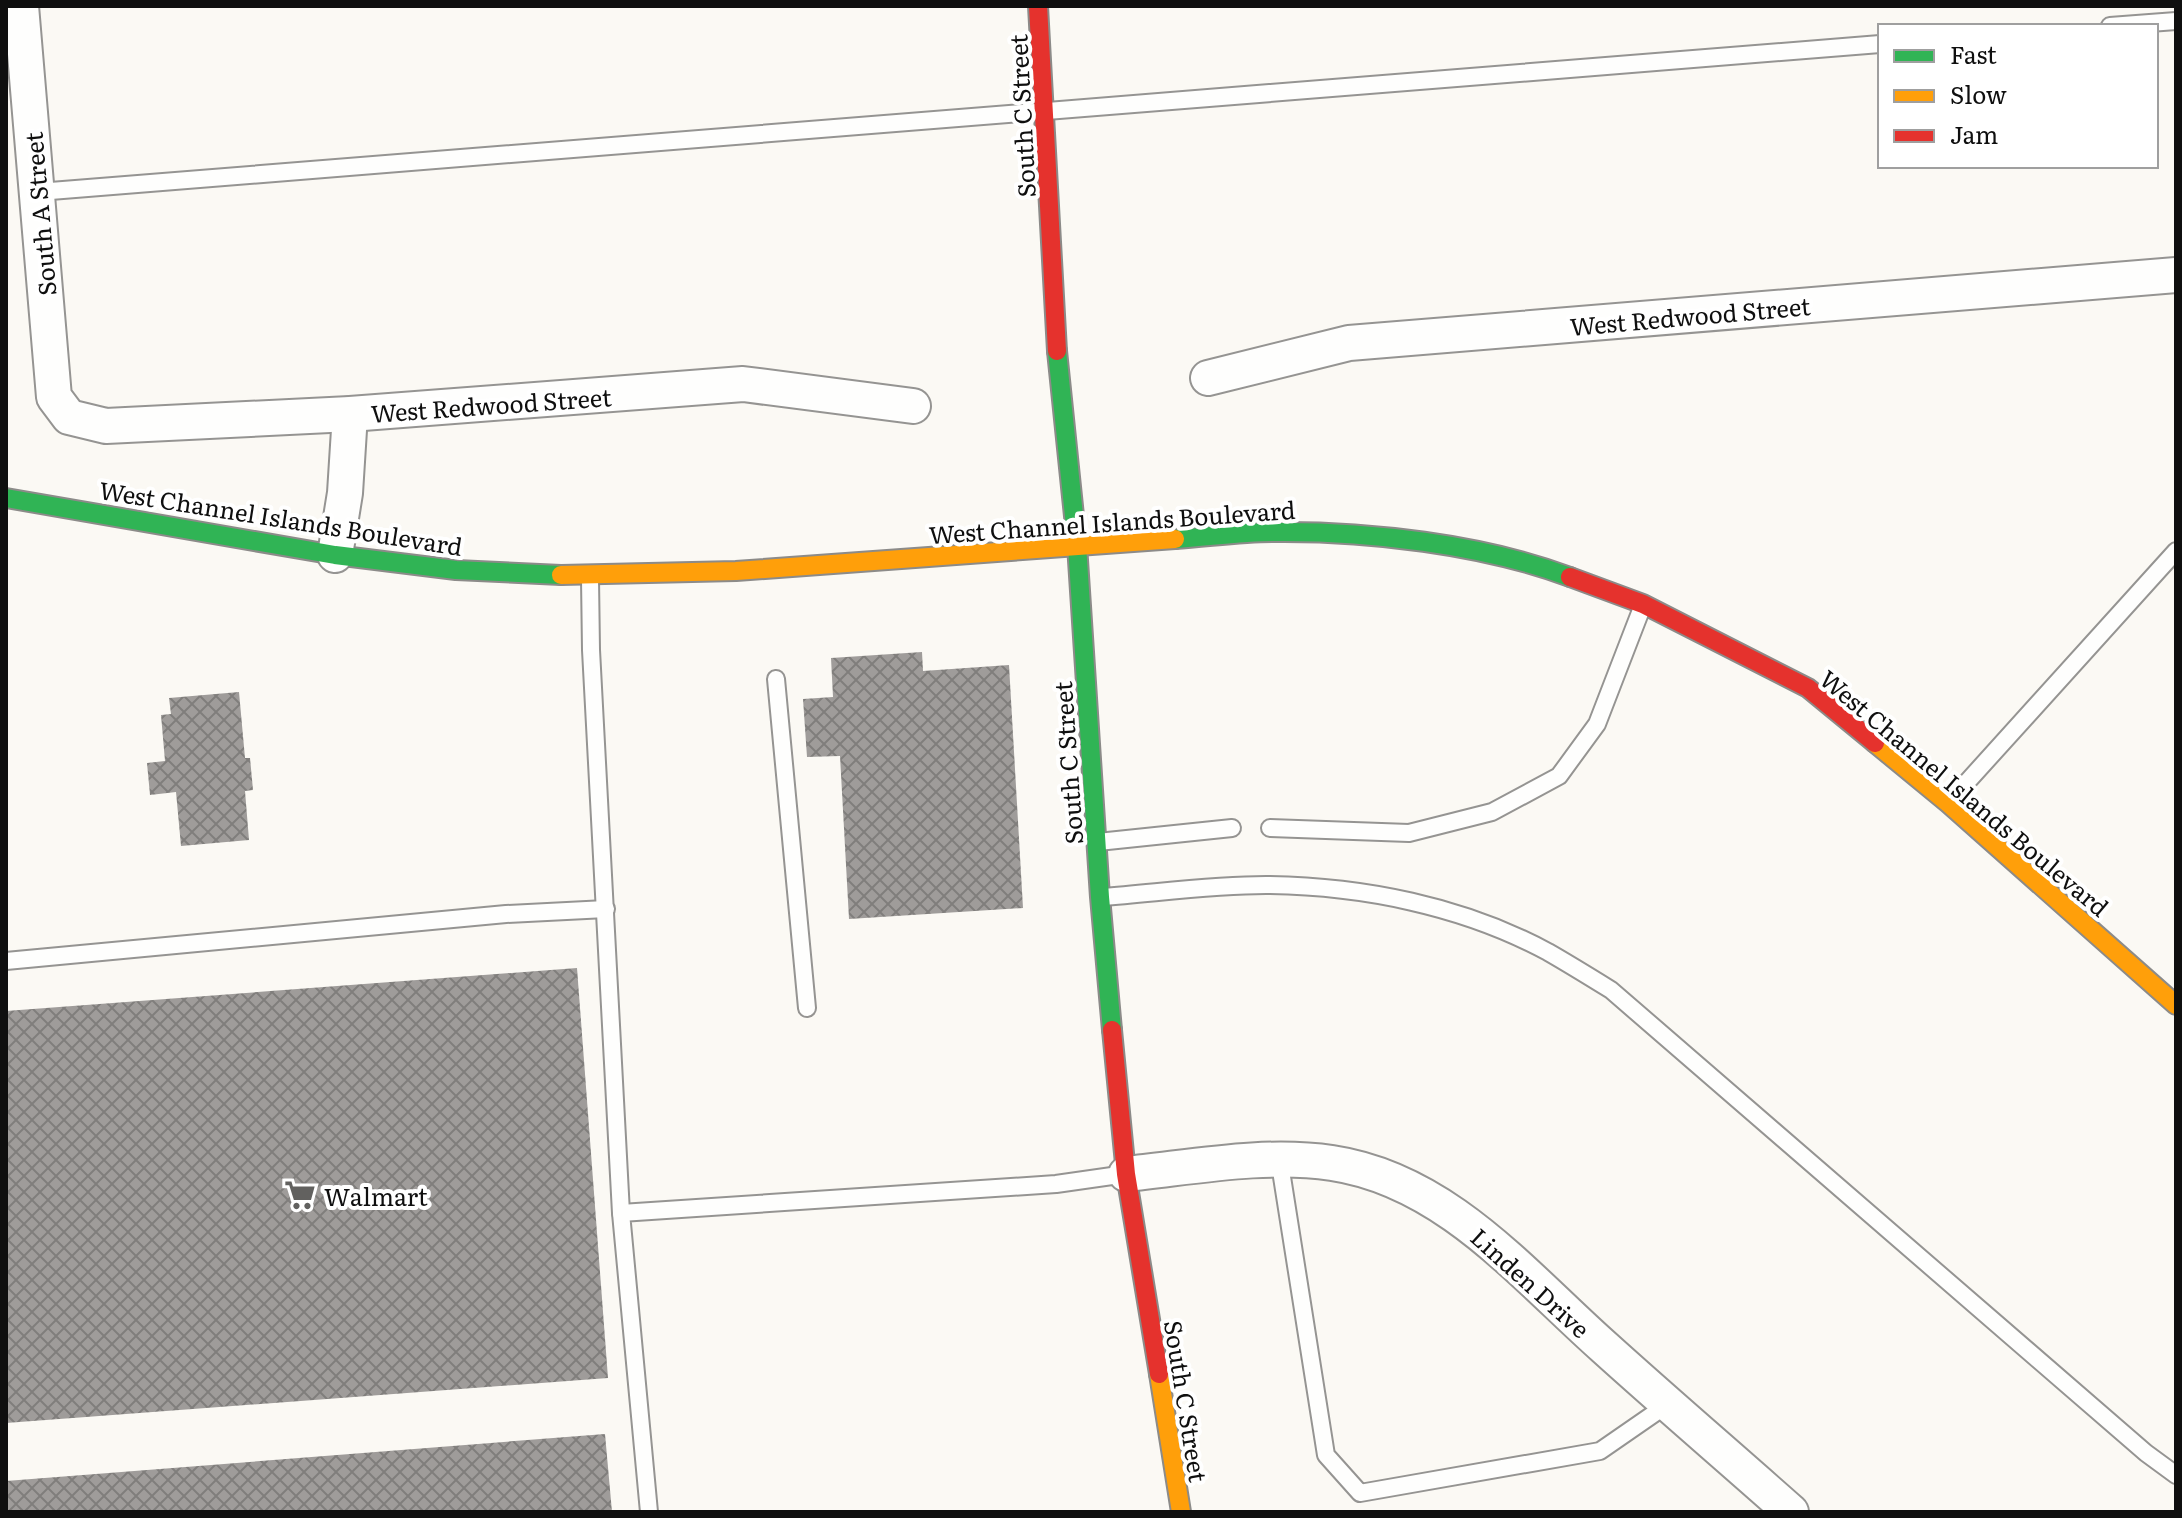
<svg xmlns="http://www.w3.org/2000/svg" width="2182" height="1518" viewBox="0 0 2182 1518" font-family="Literata,serif">
  <style>
    .building { fill: url(#building-cross-hatch) }
    .lines { fill: none; stroke-linecap: round; stroke-linejoin: round }
    .lane-casing { stroke: #959492; stroke-width: 20 }
    .street-casing { stroke: #959492; stroke-width: 38 }
    .fast-casing { stroke: #8c8b89; stroke-width: 22 }
    .slow-casing { stroke: #8c8b89; stroke-width: 22 }
    .jam-casing { stroke: #8c8b89; stroke-width: 22 }
    .lane { stroke: #fefefd; stroke-width: 16 }
    .street { stroke: #fefefd; stroke-width: 34 }
    .fast { stroke: #30b455; stroke-width: 18 }
    .slow { stroke: #ff9f0a; stroke-width: 18 }
    .jam { stroke: #e5322d; stroke-width: 18 }
    .labels { text-anchor: middle; dominant-baseline: central; stroke-width: 8; stroke-linejoin: round; paint-order: stroke }
    .street-label { font-size: 24px; fill: #0f0f0f; stroke: #fff }
    .poi-label { font-size: 24px; fill: #0f0f0f; stroke: #fff; text-anchor: start }
  </style>
  <defs>
    <pattern id="building-cross-hatch" width="8" height="8" patternUnits="userSpaceOnUse" patternTransform="scale(2)"><rect width="8" height="8" fill="#9f9c9a"/><path d="M0 0l8 8M0 8l8-8" fill="none" stroke="#807e7c"/></pattern>
  </defs>
  <rect width="100%" height="100%" fill="#fbf9f4"/>
  <g class="building">
    <polygon points="922,652 923,671 1009,665 1023,908 849,919 840,756 807,757 803,699 833,697 831,658"/>
    <polygon points="239,692 245,758 250,758 253,790 245,791 249,840 181,846 176,792 150,795 147,763 165,761 161,715 171,714 169,698"/>
    <polygon points="577,968 608,1378 6,1423 6,1011"/>
    <polygon points="605,1434 612,1512 6,1512 6,1481"/>
  </g>
  <g class="lines">
    <defs>
      <g id="lane">
        <polyline points="2110,26 2176,21"/>
        <polyline points="38,192 1880,44"/>
        <polyline points="590,579 591,650 621,1213"/>
        <polyline points="776,679 807,1008"/>
        <polyline points="1949,802 2176,551"/>
        <polyline points="1270,828 1409,833 1492,812 1559,776 1597,724 1643,605"/>
        <polyline points="1098,842 1232,828"/>
        <path d="M1102 897C1156 893 1211 885 1266 885 1362 886 1463 906 1548 952 1569 964 1590 977 1611 990L2146 1453 2176 1475"/>
        <polyline points="6,961 506,914 606,909"/>
        <polyline points="1279,1158 1326,1455 1360,1493 1600,1451 1668,1404"/>
        <polyline points="649,1512 621,1213 1056,1184 1126,1174"/>
      </g>
      <g id="street">
        <polyline points="21,6 54,397 69,417 106,426 350,414 743,384 913,406"/>
        <polyline points="1208,378 1349,343 2176,275"/>
        <polyline points="335,555 345,493 350,414"/>
        <path d="M1126 1174C1194 1167 1264 1153 1332 1163 1446 1180 1523 1275 1604 1347 1666 1403 1729 1457 1791 1512"/>
      </g>
      <g id="fast">
        <polyline points="1057,351 1077,545 1100,897 1112,1030"/>
        <polyline points="6,498 335,555 456,570 561,575"/>
        <path d="M1175 539C1208 537 1241 532 1274 532 1367 531 1482 544 1570 577"/>
      </g>
      <g id="slow">
        <polyline points="561,575 736,571 1175,539"/>
        <polyline points="1875,743 1948,803 2176,1005"/>
        <polyline points="1159,1374 1181,1512"/>
      </g>
      <g id="jam">
        <polyline points="1038,6 1057,351"/>
        <polyline points="1570,577 1643,604 1808,688 1875,743"/>
        <polyline points="1112,1030 1126,1174 1159,1374"/>
      </g>
    </defs>
    <use href="#lane" class="lane-casing"/>
    <use href="#street" class="street-casing"/>
    <use href="#fast" class="fast-casing"/>
    <use href="#slow" class="slow-casing"/>
    <use href="#jam" class="jam-casing"/>
    <use href="#lane" class="lane"/>
    <use href="#street" class="street"/>
    <use href="#fast" class="fast"/>
    <use href="#slow" class="slow"/>
    <use href="#jam" class="jam"/>
  </g>
  <defs>
    <symbol id="supermarket-bare" viewBox="-9 -9 18 18"><path d="M-6-5.5h2.5l.6 2H6L4.5 2H-2.5L-4.4-4H-6ZM-1.5 3.2a1.3 1.3 0 1 0 .1 0ZM3 3.2a1.3 1.3 0 1 0 .1 0Z" fill="#62615f" stroke="#fff" stroke-width="2.5" paint-order="stroke"/></symbol>
  </defs>
  <g fill-rule="evenodd">
    <use href="#supermarket-bare" x="278" y="1173" width="44" height="44"/>
  </g>
  <g class="labels">
    <g class="street-label">
      <text transform="translate(1021 116) rotate(-93)">South C Street</text>
      <text transform="translate(39 214) rotate(-95)">South A Street</text>
      <text transform="translate(1690 315) rotate(-5)">West Redwood Street</text>
      <text transform="translate(491 404) rotate(-4)">West Redwood Street</text>
      <text transform="translate(281 517) rotate(9)">West Channel Islands Boulevard</text>
      <text transform="translate(1112 521) rotate(-4)">West Channel Islands Boulevard</text>
      <text transform="translate(1067 763) rotate(-94)">South C Street</text>
      <text transform="translate(1965 792) rotate(40)">West Channel Islands Boulevard</text>
      <text transform="translate(1531 1282) rotate(42)">Linden Drive</text>
      <text transform="translate(1187 1401) rotate(81)">South C Street</text>
    </g>
    <g class="poi-label">
      <text x="324" y="1195">Walmart</text>
    </g>
  </g>
  <rect width="2182" height="1518" fill="none" stroke="#0f0f0f" stroke-width="16"/>
  <rect x="1878" y="24" width="280" height="144" fill="#ffffff" stroke="#9f9f9f" stroke-width="2"/>
  <rect x="1894" y="50" width="40" height="12" fill="#30b455" stroke="#9f9f9f" stroke-width="2"/>
  <text x="1950" y="64" font-size="24" fill="#0f0f0f">Fast</text>
  <rect x="1894" y="90" width="40" height="12" fill="#ff9f0a" stroke="#9f9f9f" stroke-width="2"/>
  <text x="1950" y="104" font-size="24" fill="#0f0f0f">Slow</text>
  <rect x="1894" y="130" width="40" height="12" fill="#e5322d" stroke="#9f9f9f" stroke-width="2"/>
  <text x="1950" y="144" font-size="24" fill="#0f0f0f">Jam</text>
</svg>
